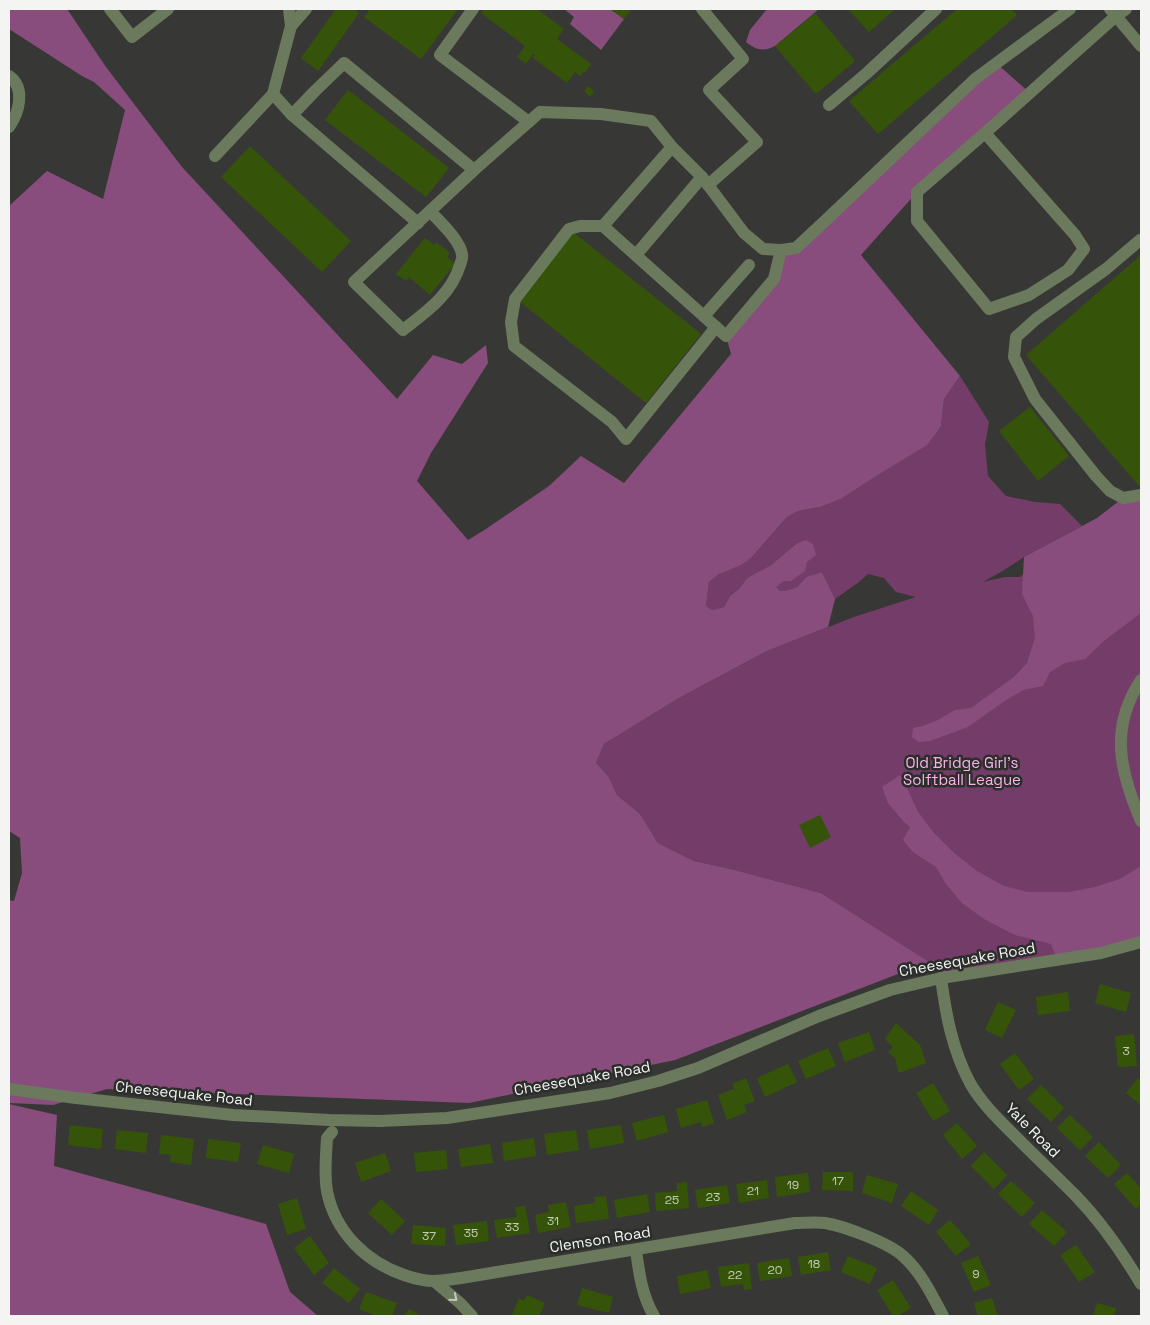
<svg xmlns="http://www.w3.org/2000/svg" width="1150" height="1325" viewBox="0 0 1150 1325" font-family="'Space Grotesk',sans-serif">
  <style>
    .green { fill: #743d69 }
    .forest { fill: #894d7d }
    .building { fill: #365409 }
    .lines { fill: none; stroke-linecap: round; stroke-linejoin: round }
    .minor { stroke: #6b7a5d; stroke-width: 12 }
    .oneway { stroke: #c4cabe }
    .labels { text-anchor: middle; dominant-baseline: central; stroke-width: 5; stroke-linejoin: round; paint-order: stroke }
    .number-label { font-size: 12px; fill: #c4cdb8 }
    .park-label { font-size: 15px; fill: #fab3ea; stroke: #2c2e2b }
    .street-label { font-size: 15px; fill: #f4f5f3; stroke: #2c2e2b }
  </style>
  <rect width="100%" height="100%" fill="#373835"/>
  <polygon class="green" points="960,376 989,422 985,445 988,476 1006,496 1035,502 1060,504 1082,526 1024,557 1004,570 983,582 1005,577 1020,577 1027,571 1141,613 1141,942 941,978 936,967 821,893 731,869 694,861 658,843 640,814 617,795 609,777 596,763 604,744 679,698 767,651 854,617 916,597 896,592 884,578 868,574 859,582 835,599 822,572 806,577 797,587 785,591 780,591 775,587 784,581 791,581 804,571 807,562 796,544 771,565 747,578 739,589 730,596 724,607 712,610 706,606 709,582 719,574 751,558 787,517 798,511 820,507 841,499 881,473 941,426 944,399"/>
  <g class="forest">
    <polygon points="9,9 67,9 106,67 182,167 397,399 433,355 462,364 486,345 488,363 431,453 417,481 468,540 486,529 549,486 581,456 624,483 731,354 726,336 774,279 781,250 796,248 996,63 1030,93 917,192 861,255 960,376 944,399 941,426 927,445 881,473 841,499 820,507 798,511 787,517 751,558 741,565 719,574 709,582 706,606 712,610 724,607 730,596 739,589 747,578 771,565 796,544 806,540 813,544 816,555 807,562 805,571 791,581 784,581 776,587 780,591 785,591 797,587 806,577 822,572 835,599 828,627 767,651 679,698 604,744 596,763 609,777 617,795 640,814 658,843 694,861 731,869 821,893 929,962 675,1060 469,1103 107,1089 53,1105 9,1103 9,900 14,901 22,873 20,838 9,831 9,206 47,171 103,199 125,110 94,82 82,76 9,29"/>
    <polygon points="564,9 610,9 624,19 601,50 570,24 574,17"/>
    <path d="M767 9H819L775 46C763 52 756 50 746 42L750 30Z"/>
    <polygon points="1141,495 1141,613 1105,640 1085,659 1065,663 1050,672 1043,686 1023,690 1003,702 968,727 930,741 919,742 912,737 913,728 923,726 938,720 955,710 971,708 1014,677 1027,663 1035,638 1033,616 1022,594 1024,557 1097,518 1123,498"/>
    <polygon points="900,775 908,790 918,812 934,833 954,853 977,871 1004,886 1028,892 1069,892 1095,887 1120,879 1141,866 1141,942 1057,960 1051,944 1015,935 984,919 962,903 946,884 936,867 913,852 903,840 910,827 904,822 888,803 882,787"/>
    <polygon points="9,1104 57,1115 54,1166 266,1224 290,1292 318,1316 9,1316"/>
  </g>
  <g class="building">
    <polygon points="336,9 353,9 359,13 318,71 301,58"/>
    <polygon points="370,9 458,9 421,59 364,17"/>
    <polygon points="484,9 537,9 564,29 557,39 591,64 585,73 583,72 580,76 575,72 567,83 533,58 535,55 533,54 526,64 517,57 525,46 481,13"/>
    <polygon points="610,9 632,9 624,19"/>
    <polygon points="848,9 895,9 869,32"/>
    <polygon points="957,9 1011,9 1017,15 878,134 849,101"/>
    <polygon points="815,13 855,61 816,94 775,46"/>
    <polygon points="588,86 594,91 590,97 584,91"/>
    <polygon points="348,90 449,168 426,197 325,120"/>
    <polygon points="250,146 351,241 322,272 221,177"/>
    <polygon points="573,232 701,334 646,403 519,301"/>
    <polygon points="425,238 434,245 436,242 450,253 447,257 455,264 430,295 409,277 406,281 396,274"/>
    <polygon points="1141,255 1141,488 1026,355"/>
    <polygon points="1030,407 1069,456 1038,481 999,431"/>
    <polygon points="820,815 831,837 810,848 799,825"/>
    <polygon points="1100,984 1131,993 1126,1012 1095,1003"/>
    <polygon points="1068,992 1070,1011 1038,1015 1036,997"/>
    <polygon points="998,1002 1016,1010 1002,1038 985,1030"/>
    <polygon points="896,1023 920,1045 926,1063 899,1073 895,1058 888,1052 893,1047 885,1039"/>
    <polygon points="869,1032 875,1050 845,1062 838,1043"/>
    <polygon points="1134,1034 1137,1066 1118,1067 1115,1036"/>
    <polygon points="828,1048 836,1066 806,1079 798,1061"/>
    <polygon points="1015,1053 1034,1079 1019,1090 1000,1064"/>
    <polygon points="788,1064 797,1082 765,1097 757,1078"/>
    <polygon points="746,1078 755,1101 744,1105 747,1112 727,1120 718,1095 734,1089 732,1084"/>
    <polygon points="1138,1078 1141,1081 1141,1105 1126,1093"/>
    <polygon points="933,1083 950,1111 933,1121 916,1093"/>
    <polygon points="1041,1085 1064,1108 1051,1122 1027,1099"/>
    <polygon points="707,1100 714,1123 702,1127 701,1122 681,1128 676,1109"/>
    <polygon points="664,1115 668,1132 637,1141 632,1123"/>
    <polygon points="1070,1115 1093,1137 1080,1150 1057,1128"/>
    <polygon points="957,1123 977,1146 962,1159 943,1135"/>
    <polygon points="70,1125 103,1129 101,1149 68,1145"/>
    <polygon points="621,1125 624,1143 590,1149 587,1130"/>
    <polygon points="117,1130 148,1133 146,1153 115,1149"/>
    <polygon points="576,1130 579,1150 547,1155 544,1134"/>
    <polygon points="161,1135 194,1139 191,1165 170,1162 171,1155 159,1154"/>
    <polygon points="534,1138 536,1156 504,1161 502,1143"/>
    <polygon points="208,1139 241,1143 238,1162 206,1158"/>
    <polygon points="1099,1142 1121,1165 1108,1178 1085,1156"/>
    <polygon points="490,1144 493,1163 461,1167 458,1149"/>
    <polygon points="263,1145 294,1154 289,1173 257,1164"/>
    <polygon points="446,1150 448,1169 416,1172 414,1153"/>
    <polygon points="984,1152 1007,1175 994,1189 971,1166"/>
    <polygon points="385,1153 391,1171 361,1182 355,1163"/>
    <polygon points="823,1172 853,1172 853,1191 822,1190"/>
    <polygon points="808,1173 810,1192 777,1197 775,1177"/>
    <polygon points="1127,1173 1141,1189 1141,1204 1136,1209 1114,1184"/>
    <polygon points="867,1175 898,1184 892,1203 862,1193"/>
    <polygon points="767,1180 769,1198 739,1203 736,1184"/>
    <polygon points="1011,1181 1035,1203 1022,1217 998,1194"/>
    <polygon points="687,1182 689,1208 656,1211 655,1193 677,1191 677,1183"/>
    <polygon points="727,1185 730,1203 698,1208 695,1190"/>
    <polygon points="911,1191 938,1210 929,1225 901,1206"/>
    <polygon points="647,1194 650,1212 617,1218 614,1200"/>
    <polygon points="606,1196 609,1219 576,1223 574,1206 595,1203 594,1197"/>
    <polygon points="297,1198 306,1229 287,1235 278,1204"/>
    <polygon points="381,1199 405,1221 392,1235 368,1213"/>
    <polygon points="566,1202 571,1227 538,1233 535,1215 549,1212 548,1205"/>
    <polygon points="525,1206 530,1233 497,1238 494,1220 517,1217 515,1207"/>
    <polygon points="1042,1210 1067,1232 1054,1246 1029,1224"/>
    <polygon points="950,1220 971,1244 956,1256 936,1232"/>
    <polygon points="487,1221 489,1241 456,1245 453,1225"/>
    <polygon points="413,1225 446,1228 445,1246 411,1244"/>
    <polygon points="310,1236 329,1263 314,1275 294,1248"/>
    <polygon points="1076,1245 1095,1272 1079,1282 1060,1255"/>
    <polygon points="828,1252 831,1270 801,1275 798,1257"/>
    <polygon points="848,1256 877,1268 870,1284 841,1272"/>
    <polygon points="978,1256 991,1285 974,1292 961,1263"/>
    <polygon points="789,1258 792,1276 760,1281 757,1263"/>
    <polygon points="749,1263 752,1289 744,1290 743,1284 721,1287 718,1267"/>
    <polygon points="334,1268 360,1289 349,1303 322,1283"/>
    <polygon points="707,1270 711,1288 680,1294 677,1276"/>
    <polygon points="893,1280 911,1308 898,1316 893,1316 877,1290"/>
    <polygon points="582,1288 613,1297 609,1313 577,1305"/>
    <polygon points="366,1292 397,1303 392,1316 377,1316 359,1309"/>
    <polygon points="527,1295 545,1303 539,1316 515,1316 512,1315 519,1298 524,1301"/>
    <polygon points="992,1298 998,1316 978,1316 974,1303"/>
    <polygon points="1097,1303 1116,1308 1114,1316 1093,1316"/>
    <polygon points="409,1309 421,1316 404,1316"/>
  </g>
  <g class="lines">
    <g class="minor">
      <polyline points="110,9 132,37 168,9"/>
      <polyline points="289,9 291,26 273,94 292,115 315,91 344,63 474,170"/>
      <polyline points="473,9 440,55 529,122"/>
      <polyline points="702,9 743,59 709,90 757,142 708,185"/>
      <polyline points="1110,9 1141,46"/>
      <polyline points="291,26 306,9"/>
      <path d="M9 76C26 88 19 113 9 127"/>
      <polyline points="829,105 867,73 936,9"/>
      <polyline points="292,115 418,223"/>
      <polyline points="985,133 1075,235 1084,249 1068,270 1029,295 989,309 917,221 917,192 985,133 1116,16 1126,9"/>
      <polyline points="672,147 603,226 726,336 774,279 781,250"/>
      <polyline points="215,156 273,94"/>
      <path d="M430 211C440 222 459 239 462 254 463 258 461 262 460 265 451 295 426 312 403 330L354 282 474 170 540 112 601 114 651 121 672 147 702 177 744 233 763 249 781 250 796 248 826 220 975 79 1070 9"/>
      <polyline points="603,226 580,226 569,229 515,299 511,322 514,346 612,422 626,439 716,327"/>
      <polyline points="1140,240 1106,269 1036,319 1016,337 1014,357 1035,399 1096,476 1110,491 1123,498 1141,495"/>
      <polyline points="636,255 702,177"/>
      <polyline points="704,316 749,265"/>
      <path d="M1141 680C1109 728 1120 772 1141 821"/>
      <path d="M941 978C946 1015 952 1049 970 1083 982 1104 1000 1121 1017 1138 1036 1157 1056 1176 1076 1196 1102 1223 1122 1252 1141 1284"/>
      <polyline points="9,1089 76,1098 233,1115 329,1120 380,1121 447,1118 610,1093 658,1081 698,1068 819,1016 890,990 941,978 1101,953 1141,942"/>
      <path d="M332 1132 327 1138C326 1155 324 1174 327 1191 335 1232 366 1262 404 1275 413 1278 424 1281 434 1281 443 1281 452 1279 461 1278L795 1223C804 1223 816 1222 825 1223 844 1226 889 1243 903 1256 921 1272 932 1295 943 1316"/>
      <path d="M636 1250C639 1273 642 1296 654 1316"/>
      <polyline points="434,1281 460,1303 472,1316"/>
    </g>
  </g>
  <defs><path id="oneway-chevron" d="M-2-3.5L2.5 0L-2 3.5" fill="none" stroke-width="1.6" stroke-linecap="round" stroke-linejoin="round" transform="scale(1.25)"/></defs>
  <use class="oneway" href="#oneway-chevron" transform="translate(454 1298) rotate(40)"/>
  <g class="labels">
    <g class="number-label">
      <text x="1126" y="1051">3</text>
      <text x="838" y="1181">17</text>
      <text x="793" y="1185">19</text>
      <text x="753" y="1191">21</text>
      <text x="713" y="1197">23</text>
      <text x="672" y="1200">25</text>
      <text x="553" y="1221">31</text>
      <text x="512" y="1227">33</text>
      <text x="471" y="1233">35</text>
      <text x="429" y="1236">37</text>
      <text x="814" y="1264">18</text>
      <text x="775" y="1270">20</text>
      <text x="976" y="1274">9</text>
      <text x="735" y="1275">22</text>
    </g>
    <g class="park-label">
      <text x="962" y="762">Old Bridge Girl's<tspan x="962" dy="17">Solftball League</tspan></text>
    </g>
    <g class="street-label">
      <text transform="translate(967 959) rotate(-10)">Cheesequake Road</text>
      <text transform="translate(582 1078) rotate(-10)">Cheesequake Road</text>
      <text transform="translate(184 1093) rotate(6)">Cheesequake Road</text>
      <text transform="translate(1033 1130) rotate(45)">Yale Road</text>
      <text transform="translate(600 1239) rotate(-9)">Clemson Road</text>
    </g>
  </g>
  <rect width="1150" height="1325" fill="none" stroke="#f4f5f3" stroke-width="20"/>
</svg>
